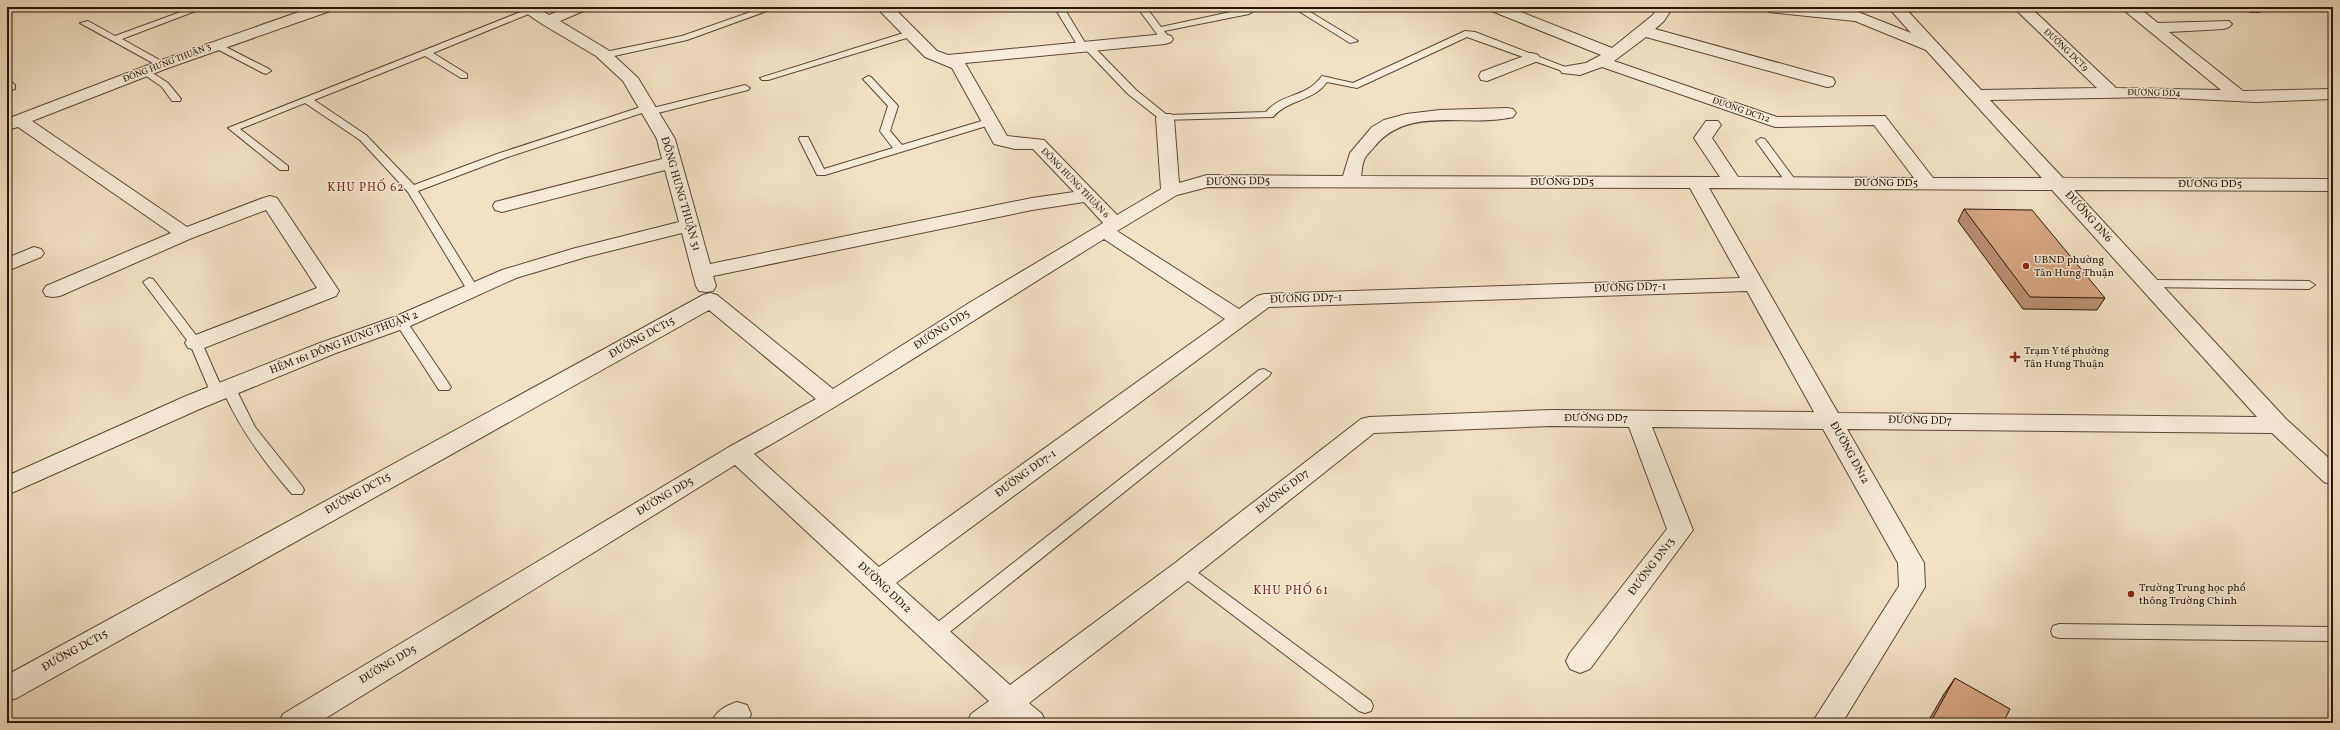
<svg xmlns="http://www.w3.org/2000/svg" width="2340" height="730" viewBox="0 0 2340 730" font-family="Vollkorn,serif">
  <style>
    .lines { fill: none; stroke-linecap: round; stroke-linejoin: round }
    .service-casing { stroke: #5c4736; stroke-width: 2 }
    .minor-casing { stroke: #5c4736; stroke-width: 2 }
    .service { fill: #f7ecd9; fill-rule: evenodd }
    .minor { fill: #f7ecd9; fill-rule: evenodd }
    .wall { fill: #bb9072; stroke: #291407 }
    .building { fill: #d9a784; stroke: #291407 }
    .poi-dot { fill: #8f2418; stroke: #f7ecd9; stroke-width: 1.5 }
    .labels { text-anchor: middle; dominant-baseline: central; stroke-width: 3; stroke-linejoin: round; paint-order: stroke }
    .far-street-label { font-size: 9px; fill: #291407; stroke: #f7ecd9 }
    .street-label { font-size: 11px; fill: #291407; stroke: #f7ecd9 }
    .poi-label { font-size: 11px; fill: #291407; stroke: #f7ecd9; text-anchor: start }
    .neighbourhood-label { font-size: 12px; letter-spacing: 1px; fill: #7a1f14; stroke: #f7ecd9 }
  </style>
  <rect width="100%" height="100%" fill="#f3e1c4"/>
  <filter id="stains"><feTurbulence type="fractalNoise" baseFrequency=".005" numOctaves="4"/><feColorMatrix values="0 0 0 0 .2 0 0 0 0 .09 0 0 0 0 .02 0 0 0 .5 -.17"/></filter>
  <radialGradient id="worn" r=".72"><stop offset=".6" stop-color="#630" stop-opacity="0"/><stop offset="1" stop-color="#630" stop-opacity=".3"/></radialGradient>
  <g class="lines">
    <defs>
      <g id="service">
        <polygon points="194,7 206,7 122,39 165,63 167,65 162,68 80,23 88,21 115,36"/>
        <polygon points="765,7 778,7 687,40 605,58 600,55 605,52 682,36"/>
        <polygon points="1137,7 1146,7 1161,27 1249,8 1254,11 1249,14 1164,31 1168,36 1163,39 1160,38"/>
        <polygon points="1292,7 1302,7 1358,41 1350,43"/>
        <path d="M1058 8H1064L1087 46H1093L1136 90 1167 115 1266 112C1283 92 1305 99 1322 76L1353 83 1465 31 1475 32 1573 70 1571 72H1565L1467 37 1357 88 1327 82C1313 102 1288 99 1273 117L1161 120 1128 94 1087 51H1081L1056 10Z"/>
        <polygon points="528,9 536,11 433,53 467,74 467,78 461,78 425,56 314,100 366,135 414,185 497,154 644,106 652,106 653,108 745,85 750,88 748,90 650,115 645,112 505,158 418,191 479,290 477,293 469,293 408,192 360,140 305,103 240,129 288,166 288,170 280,170 228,128"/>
        <polygon points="910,31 913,32 913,36 768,80 762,80 760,78"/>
        <polygon points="216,42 269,69 271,71 266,74 263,73 213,47 211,45"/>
        <polygon points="145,68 168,83 181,99 180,101 172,101 162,87 142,73 140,71"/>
        <polygon points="868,76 871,77 898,106 890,131 902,145 985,120 993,120 994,122 993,124 825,175 817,175 799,139 800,137 808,137 824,169 893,148 880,131 888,106 863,79"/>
        <polygon points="7,78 15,85 15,89 7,91"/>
        <polygon points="1761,138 1765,139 1796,181 1796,185 1788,185 1756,141"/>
        <polygon points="149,278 153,279 202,343 224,393 222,396 212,396 190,344 143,282"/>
        <polygon points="2149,280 2309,281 2315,285 2309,289 2145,287 2143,284"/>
        <polygon points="401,318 405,319 449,384 451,387 449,390 439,390 395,322"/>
        <polygon points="1264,369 1271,373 1269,376 941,639 935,641 929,639 927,634 929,629 1259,370"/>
        <path d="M229 383 234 385 255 427 302 486 304 490 302 494H292C263 461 239 428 222 388Z"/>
        <polygon points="1184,564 1189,566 1371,701 1373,706 1371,711 1365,713 1359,711 1179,574 1176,570 1179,566"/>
        <polygon points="2059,624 2333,627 2333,641 2059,638 2053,636 2051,631 2053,626"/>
      </g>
      <g id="minor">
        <polygon points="313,7 336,7 333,10 168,68 32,121 187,227 263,198 270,196 277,198 339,291 336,296 204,348 196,350 188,348 185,343 188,338 317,288 266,210 192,238 60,296 53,297 46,296 43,291 46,286 171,233 18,127 7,130 7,119 156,62"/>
        <path d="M517 7H536L549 15 568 7H589L586 10 560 21 608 50 638 78 675 139 710 264 1032 198 1074 192 1033 149H1015L994 144 952 68 925 57 876 7H893L937 51 948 55 1165 34 1171 36 1173 39 1171 42 1165 44 965 63 1007 136 1044 140 1117 215 1161 189 1156 118 1159 114H1171L1174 118 1179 183 1207 175 1343 176 1350 153 1372 127 1384 120 1406 114 1440 110 1507 108 1513 109 1516 113 1513 117C1467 128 1409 105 1375 146 1372 150 1367 154 1365 158 1362 163 1362 171 1361 176L1720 177 1694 138 1706 121H1718L1721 125 1712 138 1738 177 1914 178 1874 125 1775 127 1602 67 1580 75 1562 73 1560 70 1562 67 1586 63 1601 55 1489 10 1486 7H1508L1612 48 1653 15 1657 7H1673L1664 21 1655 29 1833 78 1835 82 1833 86 1827 87 1646 37 1614 61 1777 117 1885 116 1933 178H2042L1926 50 1855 21 1769 12 1761 7H1810L1858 12 1911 33 1888 7H1904L1981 90 2097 88 2013 7H2030L2116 88 2221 90 2120 7H2138L2158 23 2229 21 2232 24 2229 27 2224 29 2169 32 2243 91 2333 89V99L2256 102 2153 97 1990 100 2063 178 2333 179V191L2074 190 2286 419 2333 462V485L2324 482 2272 433 1847 429 1924 563 1925 587 1842 723H1812L1899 586 1898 563 1823 429 1652 427 1693 530 1590 669 1580 673 1570 669 1566 661 1570 653 1667 529 1629 427 1551 426 1374 433 1193 577 1029 703 1042 714 1046 723H1012L1008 719 1003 723H967L971 714 989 701 735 465 318 723H279L283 714 729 447 816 399 709 310 17 698 7 701V675L703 295 710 293 717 295 833 389 969 303 1103 223 1084 202 1032 210 713 276 716 286 713 291 706 292 699 291 696 286 682 233 586 257 516 278 408 327 336 353 202 408 7 495V476L186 396 320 343 394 317 502 270 572 249 679 222 665 170 502 212 495 210 493 206 495 202 662 159 657 139 623 81 596 56 542 24ZM1208 187 1690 188 1740 278 1264 294 1257 296 1239 309 1117 231 1177 195ZM1709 188 2052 190 2257 417 1838 413ZM1104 239 1225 319 879 567 754 454C873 387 987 311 1104 239ZM1747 291 1814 412 1551 410 1369 417 1361 419 1175 563 1010 685 896 583 1269 307Z"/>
        <polygon points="2248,7 2264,7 2260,12 2250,12"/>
        <polygon points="1532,53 1538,55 1540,58 1538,61 1487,81 1481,80 1479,76 1481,72"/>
        <polygon points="34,247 41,249 44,253 41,257 7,271 7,258"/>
        <path d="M737 702 747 705 751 714 747 723H711C716 711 725 706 737 702Z"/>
      </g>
    </defs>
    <use href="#service" class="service-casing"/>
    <use href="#minor" class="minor-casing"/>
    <use href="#service" class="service"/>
    <use href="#minor" class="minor"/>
  </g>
  <g class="wall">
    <polygon points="1964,209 2105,298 2097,310 2023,309 1958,221"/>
    <polygon points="1955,678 2003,723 1927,723 1944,694"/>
  </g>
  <g class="building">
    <polygon points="1964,209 2032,210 2105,298 2030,297"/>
    <polygon points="1955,678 2010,709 2003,723 1930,723"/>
  </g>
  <g class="poi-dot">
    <circle cx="2026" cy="266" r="4"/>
    <path d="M2013 351h4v4h4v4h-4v4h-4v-4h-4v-4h4z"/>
    <circle cx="2131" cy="594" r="4"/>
  </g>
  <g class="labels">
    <g class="far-street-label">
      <text transform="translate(2066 50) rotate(43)">ĐƯỜNG DCT9</text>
      <text transform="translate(167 63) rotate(-21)">ĐÔNG HƯNG THUẬN 3</text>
      <text transform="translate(2154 93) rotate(1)">ĐƯỜNG DD4</text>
      <text transform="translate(1741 110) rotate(19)">ĐƯỜNG DCT12</text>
      <text transform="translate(1075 183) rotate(46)">ĐÔNG HƯNG THUẬN 6</text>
    </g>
    <g class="street-label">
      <text transform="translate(1238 182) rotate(-1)">ĐƯỜNG DD5</text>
      <text x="1562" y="182">ĐƯỜNG DD5</text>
      <text x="1886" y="183">ĐƯỜNG DD5</text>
      <text x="2210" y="184">ĐƯỜNG DD5</text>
      <text transform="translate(680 194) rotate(74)">ĐÔNG HƯNG THUẬN 31</text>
      <text transform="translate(2088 217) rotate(48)">ĐƯỜNG DN6</text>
      <text transform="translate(1630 288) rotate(-2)">ĐƯỜNG DD7-1</text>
      <text transform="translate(1306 299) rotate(-2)">ĐƯỜNG DD7-1</text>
      <text transform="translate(942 330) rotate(-33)">ĐƯỜNG DD5</text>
      <text transform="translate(642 338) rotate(-29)">ĐƯỜNG DCT15</text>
      <text transform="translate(344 343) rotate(-21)">HẺM 161 ĐÔNG HƯNG THUẬN 2</text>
      <text x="1596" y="418">ĐƯỜNG DD7</text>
      <text transform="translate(1920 421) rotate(1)">ĐƯỜNG DD7</text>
      <text transform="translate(1849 453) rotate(61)">ĐƯỜNG DN12</text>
      <text transform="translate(1026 474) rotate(-36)">ĐƯỜNG DD7-1</text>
      <text transform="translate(1283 492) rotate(-38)">ĐƯỜNG DD7</text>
      <text transform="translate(358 494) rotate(-29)">ĐƯỜNG DCT15</text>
      <text transform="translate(665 497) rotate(-31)">ĐƯỜNG DD5</text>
      <text transform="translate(1652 567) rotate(-53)">ĐƯỜNG DN13</text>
      <text transform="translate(884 588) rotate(43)">ĐƯỜNG DD12</text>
      <text transform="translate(75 651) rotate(-29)">ĐƯỜNG DCT15</text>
      <text transform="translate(388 665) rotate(-31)">ĐƯỜNG DD5</text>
    </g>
    <g class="poi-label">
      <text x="2034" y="260">UBND phường<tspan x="2034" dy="13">Tân Hưng Thuận</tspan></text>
      <text x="2024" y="351">Trạm Y tế phường<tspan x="2024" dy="13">Tân Hưng Thuận</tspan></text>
      <text x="2139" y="588">Trường Trung học phổ<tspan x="2139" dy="13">thông Trường Chinh</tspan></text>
    </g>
    <g class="neighbourhood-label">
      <text x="366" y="188">KHU PHỐ 62</text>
      <text x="1291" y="591">KHU PHỐ 61</text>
    </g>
  </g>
  <rect width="2340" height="730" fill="none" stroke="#f3e1c4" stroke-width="24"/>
  <rect x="8" y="8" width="2324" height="714" fill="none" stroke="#291407" stroke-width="2"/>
  <rect x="12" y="12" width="2316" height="706" fill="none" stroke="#291407"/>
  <rect width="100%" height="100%" filter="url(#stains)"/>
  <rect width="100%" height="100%" fill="url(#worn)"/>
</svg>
